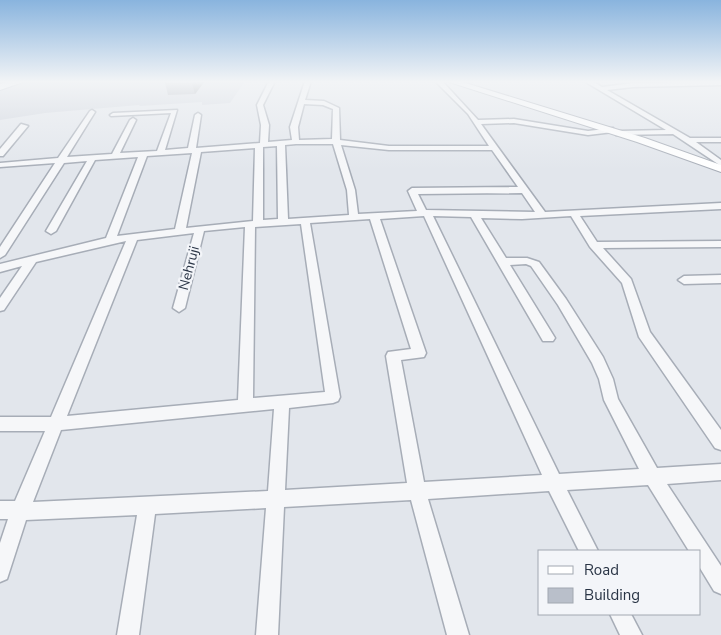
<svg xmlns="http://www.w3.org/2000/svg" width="721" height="635" viewBox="0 0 721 635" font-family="'Nunito Sans',sans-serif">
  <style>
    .built { fill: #d0d5de }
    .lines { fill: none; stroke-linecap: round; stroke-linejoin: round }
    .street-casing { stroke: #a7adb7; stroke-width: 3 }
    .secondary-casing { stroke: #a7adb7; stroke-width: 2 }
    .primary-casing { stroke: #a1aab8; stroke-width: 2 }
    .street { fill: #f6f7f9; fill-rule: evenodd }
    .secondary { fill: #fff; fill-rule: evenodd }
    .primary { fill: #fff; fill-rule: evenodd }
    .wall { fill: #9fa4ae }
    .shaded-wall { fill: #82868d }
    .building { fill: #b9bfca; stroke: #82868d }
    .labels { text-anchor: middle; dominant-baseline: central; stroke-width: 4.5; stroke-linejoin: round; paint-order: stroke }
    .street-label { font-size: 14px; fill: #293445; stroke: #f3f5f9 }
  </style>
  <rect width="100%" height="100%" fill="#e2e6ec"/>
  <polygon class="built" points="27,81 245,81 230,103 202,105 202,102 140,106 139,105 45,113 0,120 0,88"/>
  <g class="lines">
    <defs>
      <g id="street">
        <path d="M269 81H275L263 105 269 125 268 142 292 140 290 127 305 81H311L305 100 324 101 339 108 340 140 389 146H489L468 114 435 81H442L478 120 514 119 588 131 613 128V132L588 135 514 123 481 124 545 212 721 203V209L580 216 597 242 721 241V247L603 248 631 279 650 332 721 430V450L715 448 639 337 622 283 590 247 571 216 522 219 481 218 506 258H527L539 262 566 299 603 357 613 379 618 399 657 468 721 464V480L667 484 721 566V594L714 591 700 568V551H689L648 485 567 490 598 551H579L549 491 428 499 469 635H447L411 500 284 507 278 635H256L266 508 155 514 139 635H117L137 515 26 520 7 579 0 582V543L8 519H0V501H15L45 431H0V417H51L126 241 36 262 4 310 0 311V298L22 266 0 272V264L106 238 138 157 95 160 56 231 51 234 46 231 87 161 64 163 5 255 0 258V247L55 163 0 167V163L58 158 90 111 92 110 95 112 67 157 112 154 130 120 133 118 136 120 120 153 157 151 171 113 111 116 110 115 113 113 177 110 165 150 188 148 195 115 198 113 201 115 196 148 260 143 261 125 257 105ZM304 104 323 105 333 109 332 139 299 140 298 127ZM296 144H333L347 190 349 215 288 219 285 145ZM341 145 389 150H492L518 187 412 188 408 191 417 211 358 214 355 190ZM277 146 278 219 263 220V147ZM255 148 253 221 186 228 201 152ZM192 153 175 229 117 236 147 156ZM522 193 535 212 426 210 418 194ZM424 216 542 475 424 482 401 360 424 357 426 353 380 219ZM433 216 471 217 543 341H553L555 338 510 265 526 264 531 266 558 305 592 363 599 379 604 400 639 469 559 474ZM370 219 411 349 388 352 386 356 407 483 285 490 289 408 333 403 338 401 340 397 310 223ZM301 224 325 392 253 398 255 227ZM245 227 238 400 67 416 137 240 194 233 173 308 179 312 185 308 204 231ZM274 409 268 491 33 502 61 430Z"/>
        <polygon points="584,81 592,81 602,87 633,83 721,81 721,85 633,87 607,90 690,138 721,138 721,142 696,142 721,160 721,166 673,134 616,135 615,133 619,131 666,130"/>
        <polygon points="21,124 28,126 3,156 0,156 0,149"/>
        <polygon points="721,275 721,283 684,284 678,280 684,276"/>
        <polygon points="610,614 631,614 642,635 620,635"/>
      </g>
      <polygon id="secondary" points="446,81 459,81 645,138 721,165 721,172 637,142"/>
      <polygon id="primary" points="11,81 26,81 0,90 0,84"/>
    </defs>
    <use href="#street" class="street-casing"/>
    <use href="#secondary" class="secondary-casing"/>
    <use href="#primary" class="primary-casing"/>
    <use href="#street" class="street"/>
    <use href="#secondary" class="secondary"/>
    <use href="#primary" class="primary"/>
  </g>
  <polygon class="wall" points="205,81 195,94 168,95 165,83"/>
  <polygon class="shaded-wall" points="193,81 205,81 195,94 192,83"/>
  <polygon class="building" points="166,81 193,81 192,83 165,83"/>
  <linearGradient id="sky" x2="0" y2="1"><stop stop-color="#89b4de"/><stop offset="0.48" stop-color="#f2f4f6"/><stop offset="1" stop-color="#f2f4f6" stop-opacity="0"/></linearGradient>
  <rect width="721" height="170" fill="url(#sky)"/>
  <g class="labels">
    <g class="street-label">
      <text transform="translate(189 268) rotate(-75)">Nehruji</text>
    </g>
  </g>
  <rect x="538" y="550" width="162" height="65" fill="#f3f5f9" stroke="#a2a8b1"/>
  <rect x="548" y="566" width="25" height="8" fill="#ffffff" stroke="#a2a8b1"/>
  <text x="584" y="575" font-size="15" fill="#293445">Road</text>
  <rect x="548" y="588" width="25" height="15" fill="#b9bfca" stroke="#a2a8b1"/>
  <text x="584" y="600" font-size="15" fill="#293445">Building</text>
</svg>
